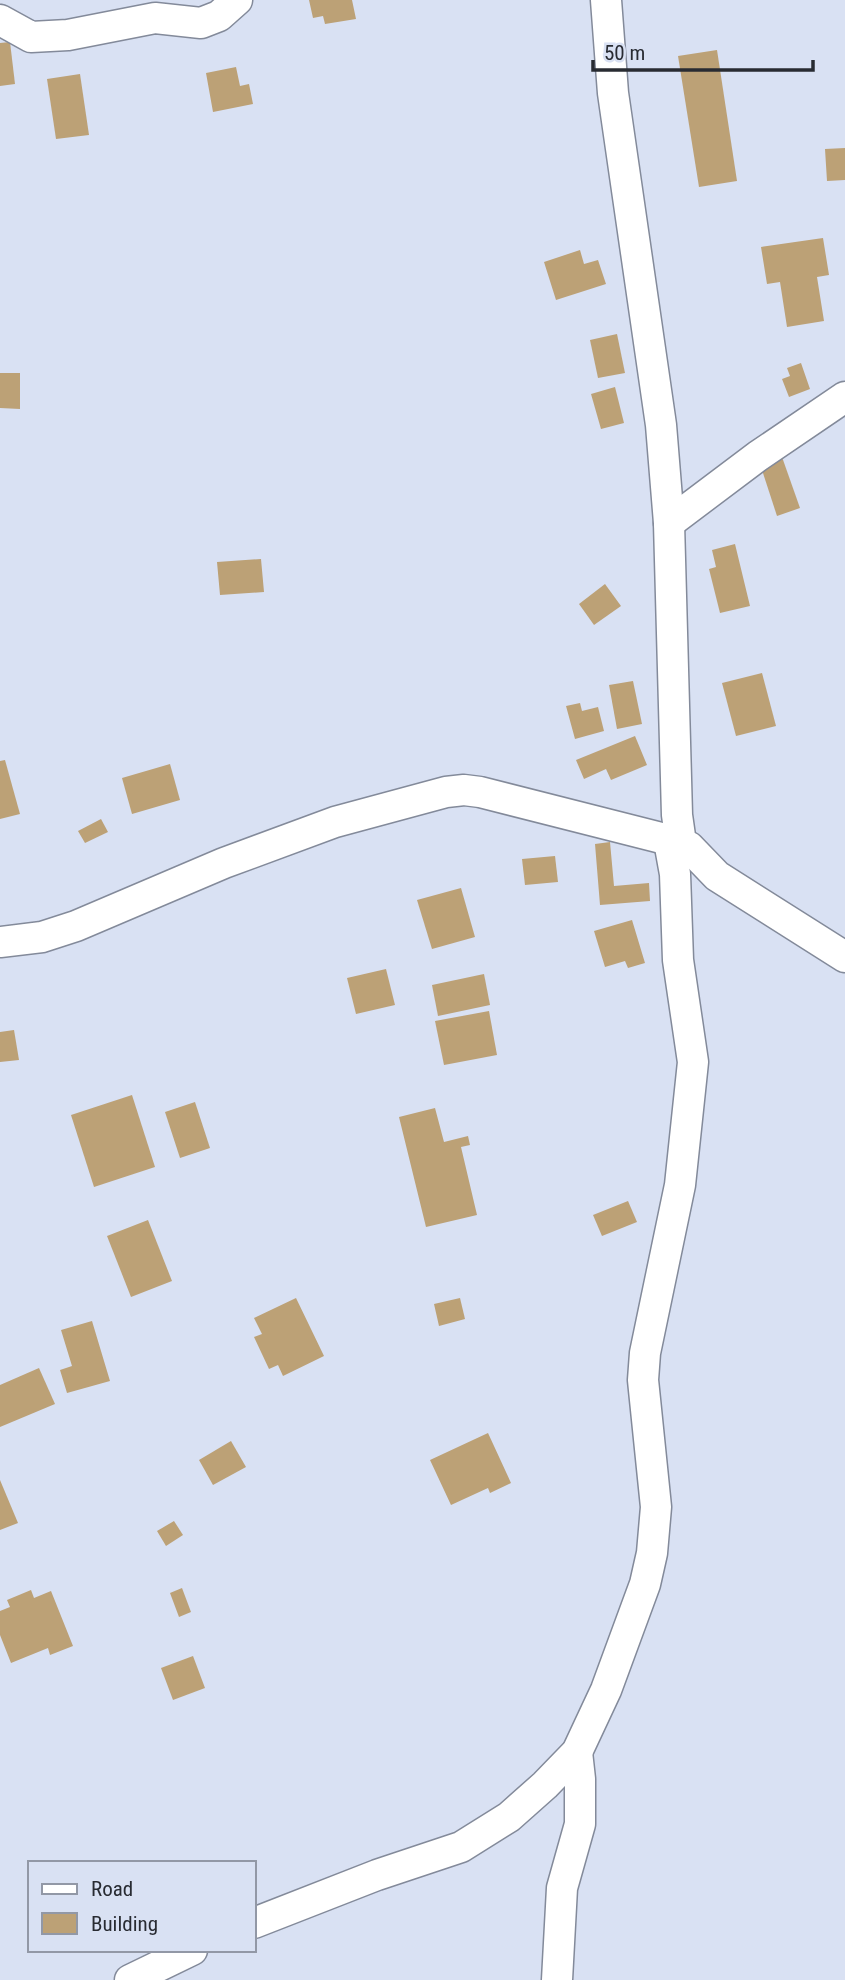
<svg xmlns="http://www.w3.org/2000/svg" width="845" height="1980" viewBox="0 0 845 1980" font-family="'Roboto Condensed',sans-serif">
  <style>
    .building { fill: #bca176 }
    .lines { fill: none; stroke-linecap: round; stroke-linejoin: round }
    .street-casing { stroke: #838a9a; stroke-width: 33 }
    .street { stroke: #fff; stroke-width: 30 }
  </style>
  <rect width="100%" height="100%" fill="#d9e1f3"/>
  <g class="building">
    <polygon points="309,0 352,0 356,19 325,24 323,16 313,18"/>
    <polygon points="10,42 15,84 0,86 0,43"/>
    <polygon points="717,50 737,181 699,187 678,56"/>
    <polygon points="236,67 240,86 249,84 253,104 213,112 206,73"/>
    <polygon points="80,74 89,135 56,139 47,79"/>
    <polygon points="845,148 845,180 827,181 825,149"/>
    <polygon points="823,238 829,275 817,277 824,321 787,327 780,282 767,284 761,247"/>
    <polygon points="580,250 584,264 598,260 606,284 556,300 544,262"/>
    <polygon points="617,334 625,373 598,378 590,340"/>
    <polygon points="801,363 810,389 789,397 782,379 790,376 787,368"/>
    <polygon points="0,373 20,373 20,409 0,408"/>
    <polygon points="615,387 624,423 601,429 591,394"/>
    <polygon points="782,457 800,508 777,516 760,464"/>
    <polygon points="735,544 750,606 720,613 709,569 716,567 712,550"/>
    <polygon points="261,559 264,592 220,595 217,562"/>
    <polygon points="605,584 621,606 594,625 579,604"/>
    <polygon points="762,673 776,726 736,736 722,683"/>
    <polygon points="633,681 642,724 617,729 609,685"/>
    <polygon points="580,703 582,711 598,707 604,731 575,739 566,706"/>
    <polygon points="635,736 647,765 611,780 606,769 584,779 576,760"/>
    <polygon points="5,760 20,814 0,819 0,761"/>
    <polygon points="170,764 180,800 132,814 122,778"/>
    <polygon points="101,819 108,832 85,843 78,831"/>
    <polygon points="610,842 614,886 649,883 650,901 600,905 595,844"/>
    <polygon points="555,856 558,882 525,885 522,859"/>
    <polygon points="461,888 475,937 432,949 417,900"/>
    <polygon points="632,920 645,963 628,968 625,961 605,967 594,931"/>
    <polygon points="386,969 395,1005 356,1014 347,978"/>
    <polygon points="484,974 490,1005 438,1016 432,985"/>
    <polygon points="489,1011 497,1055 444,1065 435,1021"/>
    <polygon points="14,1030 19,1060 0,1062 0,1032"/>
    <polygon points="132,1095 155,1167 94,1187 71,1115"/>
    <polygon points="195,1102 210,1148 180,1158 165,1112"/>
    <polygon points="435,1108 444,1142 468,1136 470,1145 461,1147 477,1215 426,1227 399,1117"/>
    <polygon points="628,1201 637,1222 602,1236 593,1215"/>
    <polygon points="148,1220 172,1281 131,1297 107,1236"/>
    <polygon points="296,1298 324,1356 283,1376 278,1365 269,1369 254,1337 262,1334 254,1318"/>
    <polygon points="460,1298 465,1319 439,1326 434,1304"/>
    <polygon points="92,1321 110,1381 67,1393 60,1370 72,1366 61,1330"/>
    <polygon points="39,1368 55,1404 0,1427 0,1385"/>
    <polygon points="488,1433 511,1483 490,1493 488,1488 451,1505 430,1460"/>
    <polygon points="231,1441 246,1467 213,1485 199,1460"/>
    <polygon points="0,1480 18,1523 0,1530"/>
    <polygon points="174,1521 183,1535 166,1546 157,1531"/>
    <polygon points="182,1588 191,1612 179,1617 170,1593"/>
    <polygon points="31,1590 34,1598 51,1591 73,1646 50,1655 48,1648 11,1663 0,1635 0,1611 10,1607 7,1600"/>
    <polygon points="193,1656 205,1688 173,1700 161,1668"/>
  </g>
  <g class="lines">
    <defs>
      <g id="street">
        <polyline points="606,0 613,93 661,425 669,523 677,815 681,843 689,847 717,876 845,957"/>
        <polyline points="0,20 31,37 68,35 155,18 201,23 219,16 237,0"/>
        <polyline points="669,523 758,456 845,397"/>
        <polyline points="0,942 42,937 76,926 224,863 335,822 446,792 464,790 480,792 681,843"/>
        <polyline points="254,1923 377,1875 461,1847 509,1817 545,1785 577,1752 606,1690 645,1584 652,1553 656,1507 643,1380 645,1353 680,1185 693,1062 678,960 675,874 669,841"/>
        <polyline points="130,1980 192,1950"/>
        <polyline points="557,1980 562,1888 580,1824 580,1779 577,1752"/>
      </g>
    </defs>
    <use href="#street" class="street-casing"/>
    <use href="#street" class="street"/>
  </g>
  <rect x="28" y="1861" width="228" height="91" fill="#d9e1f3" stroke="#9298a6" stroke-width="2"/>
  <rect x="42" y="1884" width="35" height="10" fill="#ffffff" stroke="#9298a6" stroke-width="2"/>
  <text x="91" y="1896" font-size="21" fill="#282b32">Road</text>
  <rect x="42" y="1913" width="35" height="21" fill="#bca176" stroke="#9298a6" stroke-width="2"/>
  <text x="91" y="1931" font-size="21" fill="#282b32">Building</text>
  <path d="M593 60v10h220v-10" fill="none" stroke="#282b32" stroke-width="3.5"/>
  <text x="604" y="60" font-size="21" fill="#282b32" stroke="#d9e1f3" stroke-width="5" paint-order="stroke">50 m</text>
</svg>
